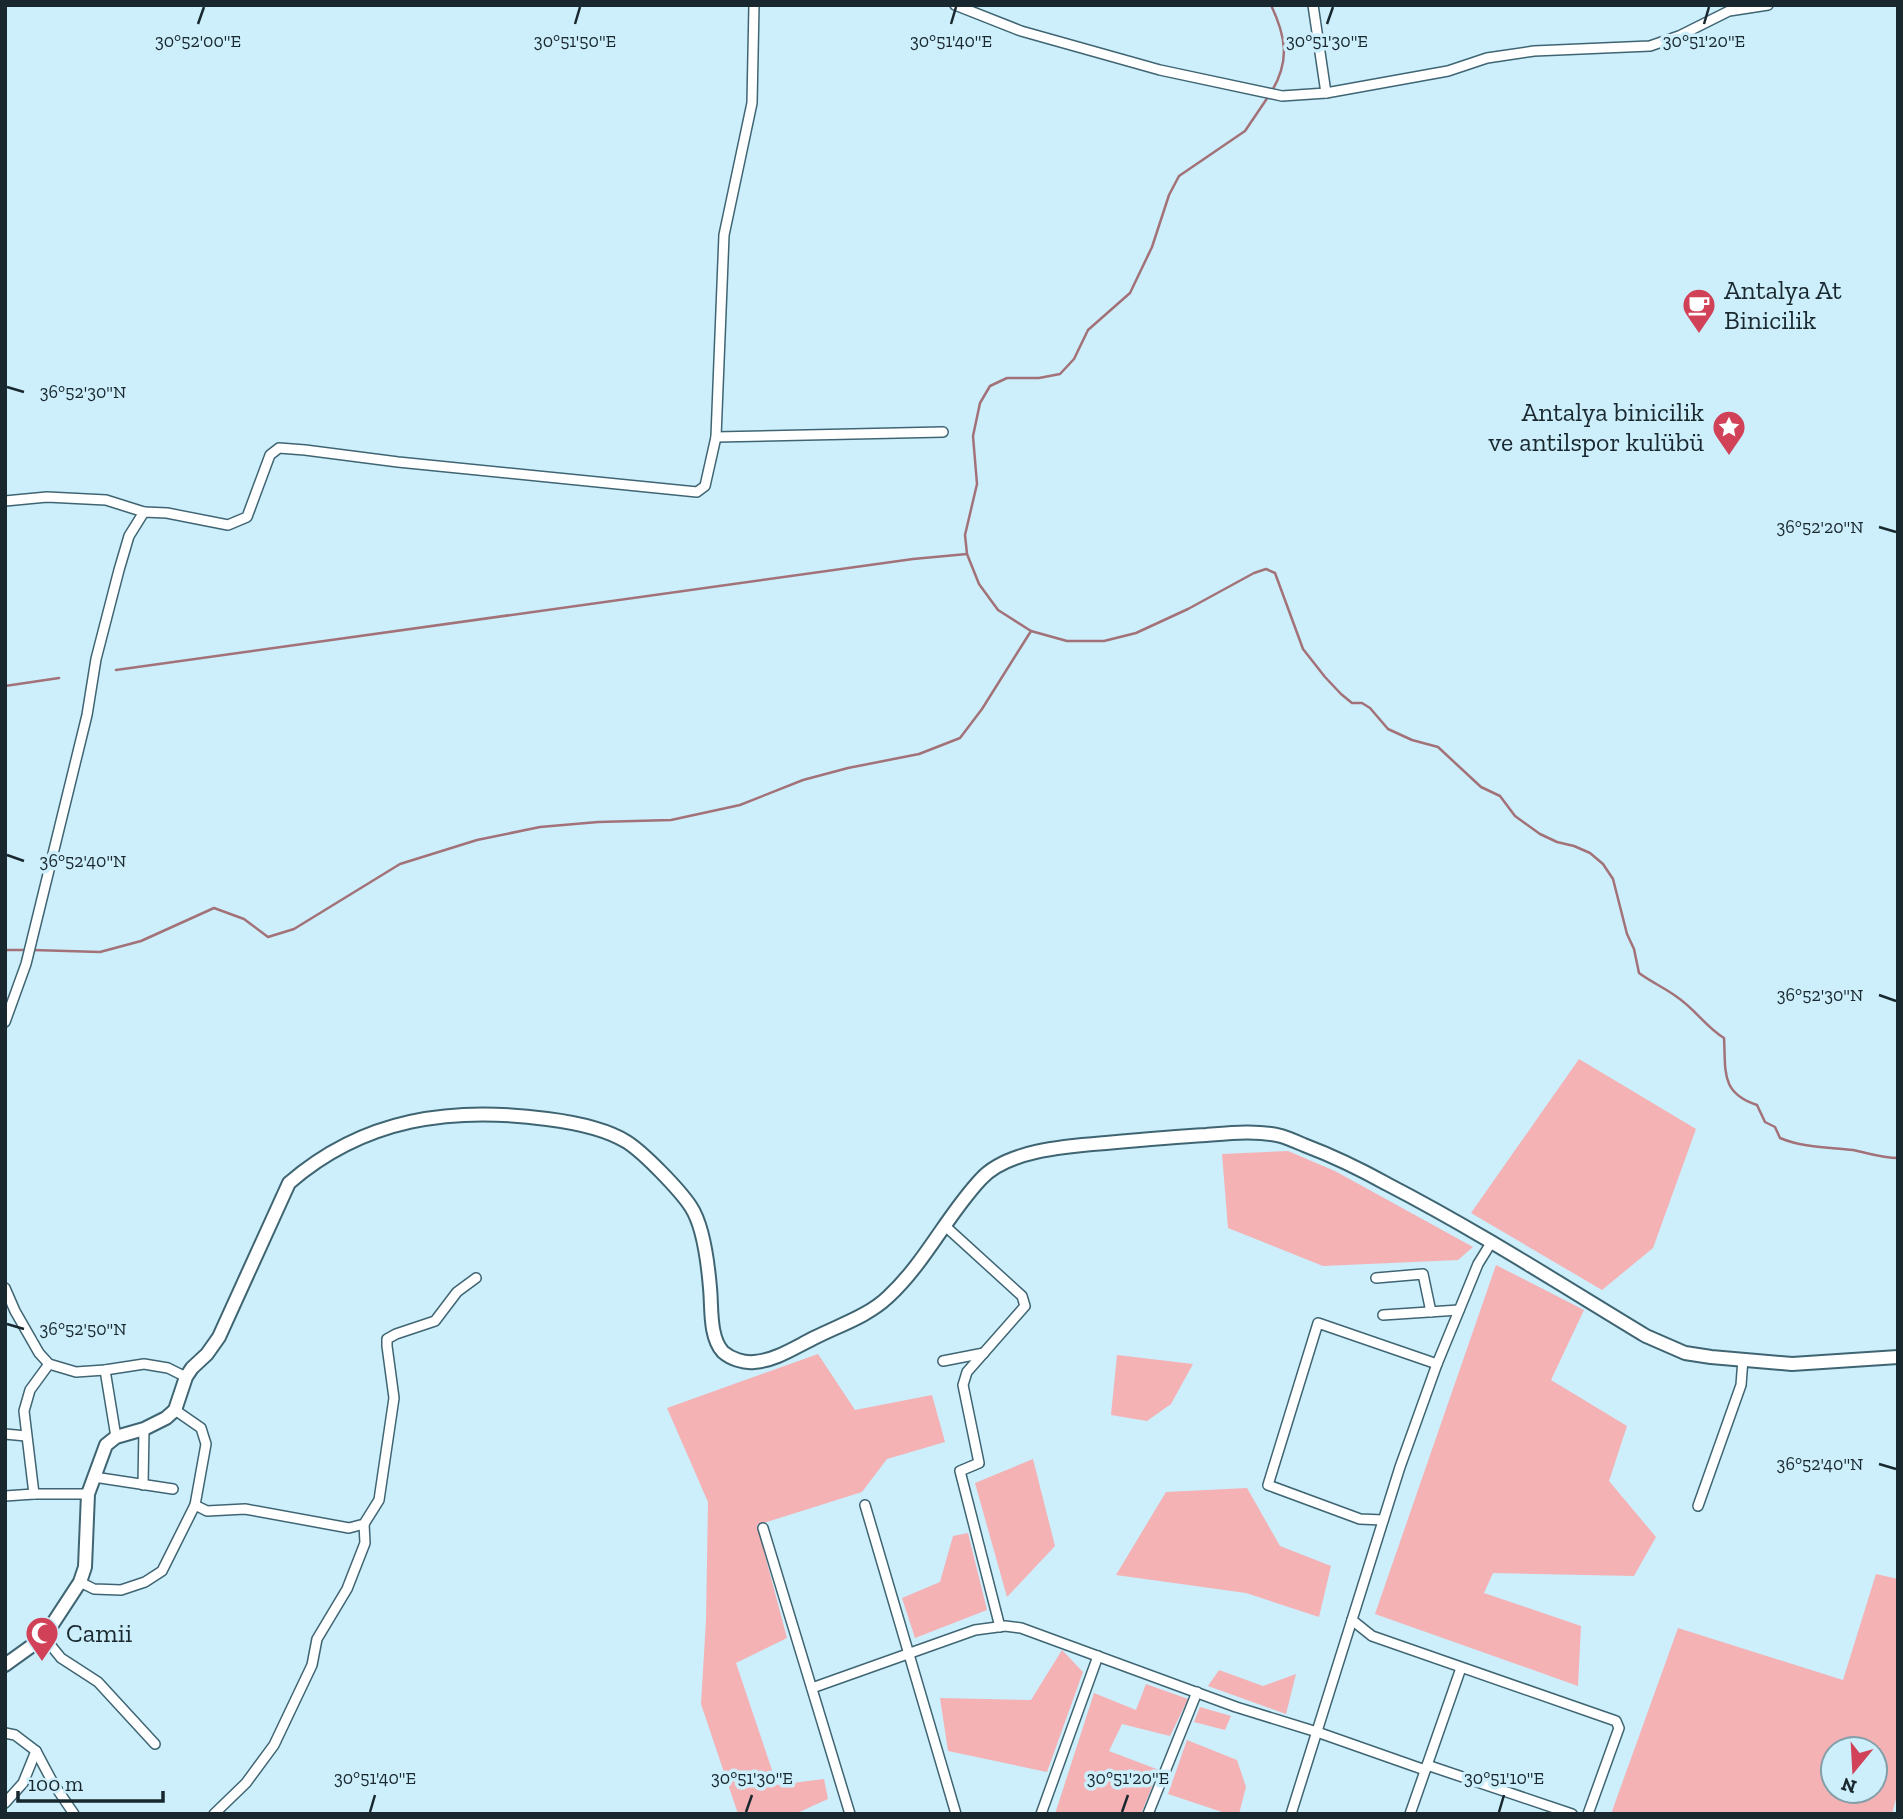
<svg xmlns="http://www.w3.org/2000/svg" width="1903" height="1819" viewBox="0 0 1903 1819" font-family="'Zilla Slab',serif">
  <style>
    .green { fill: #f4b2b5; fill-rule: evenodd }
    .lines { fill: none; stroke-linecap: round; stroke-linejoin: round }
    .stream { stroke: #a27278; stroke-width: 2.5 }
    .street-casing { stroke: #3f6573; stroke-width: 12 }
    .secondary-casing { stroke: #3f6573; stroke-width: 16 }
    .street { stroke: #fff; stroke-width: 9 }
    .secondary { stroke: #fff; stroke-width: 12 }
    .ticks { fill: none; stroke: #18282e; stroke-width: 2.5 }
    .labels { text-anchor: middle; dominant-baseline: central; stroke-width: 7; stroke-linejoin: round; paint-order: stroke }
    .poi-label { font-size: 26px; fill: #18282e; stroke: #cdeefb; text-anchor: start }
    .ticks-label { font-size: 18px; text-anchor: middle; fill: #18282e; stroke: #cdeefb; stroke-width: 7; stroke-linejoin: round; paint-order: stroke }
  </style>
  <rect width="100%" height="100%" fill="#cdeefb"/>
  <g class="green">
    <polygon points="1579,1059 1696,1129 1653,1248 1602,1290 1471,1213"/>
    <polygon points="1288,1151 1335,1171 1473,1247 1458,1260 1323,1266 1228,1228 1222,1154"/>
    <polygon points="1496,1265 1584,1310 1551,1380 1627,1426 1609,1481 1656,1537 1634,1576 1493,1573 1484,1593 1581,1626 1578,1686 1375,1614"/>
    <polygon points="818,1354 855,1410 932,1395 945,1442 887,1459 862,1492 757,1525 787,1638 736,1663 777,1785 824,1779 828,1799 795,1814 738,1814 701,1704 706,1620 708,1502 667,1408"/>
    <polygon points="1117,1355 1193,1364 1171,1404 1147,1421 1111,1415"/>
    <polygon points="1033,1459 1055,1546 1007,1597 975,1483"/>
    <polygon points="1247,1488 1280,1546 1331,1566 1319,1617 1246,1593 1116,1575 1166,1492"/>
    <polygon points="968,1533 987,1610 915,1638 902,1598 940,1582 953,1536"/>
    <path d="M1876 1574 1898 1579V1791L1892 1814H1611L1678 1628 1843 1680ZM1833 1749H1875V1791H1833Z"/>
    <polygon points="1062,1650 1083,1672 1047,1772 948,1751 940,1698 1031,1700"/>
    <polygon points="1219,1670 1263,1686 1296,1674 1286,1714 1208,1686"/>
    <polygon points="1146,1684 1188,1699 1170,1736 1122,1724 1109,1751 1159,1770 1141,1814 1055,1814 1094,1693 1136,1710"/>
    <polygon points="1200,1707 1231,1716 1225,1730 1194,1722"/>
    <polygon points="1187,1740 1237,1760 1246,1787 1239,1814 1228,1814 1168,1794"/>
  </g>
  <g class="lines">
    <g class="stream">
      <path d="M1271 5C1286 37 1290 60 1272 91"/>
      <path d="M1268 97 1245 131 1179 176 1169 195 1152 247 1130 293 1088 330 1074 359 1060 374 1039 378H1007L990 386 980 403 973 436 977 484 965 535 967 554 979 584 998 610 1031 631 1067 641H1104L1136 633 1188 609 1254 573 1266 569 1275 573 1303 649 1325 677 1341 694 1352 703H1362L1370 708 1388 729 1412 740 1438 747 1481 787 1500 796 1515 816 1540 834 1557 842 1574 846 1590 853 1603 864 1613 879 1627 934 1634 949 1639 973C1651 982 1665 988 1677 997 1695 1009 1706 1027 1724 1038 1726 1071 1720 1093 1757 1105L1765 1122 1775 1127 1780 1138C1804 1148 1828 1147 1853 1150 1868 1153 1882 1158 1898 1158"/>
      <polyline points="116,670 913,559 967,554"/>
      <polyline points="5,686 59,678"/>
      <polyline points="5,950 26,950"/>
      <polyline points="33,950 100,952 141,941 214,908 244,919 268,937 294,929 400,864 477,840 540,827 598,822 671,820 740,805 803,780 848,768 919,754 960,738 982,709 1031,631"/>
    </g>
    <defs>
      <g id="street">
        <polyline points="955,5 1021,31 1160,70 1282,96 1326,93 1448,71 1487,58 1534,51 1650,46 1679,36 1729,11 1768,5"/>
        <polyline points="1313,5 1326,93"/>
        <polyline points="716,437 943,432"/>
        <polyline points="5,501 47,497 106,500 144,512"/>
        <polyline points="5,1022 26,964 87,715 96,659 119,570 129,536 144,512 167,513 228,525 247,517 270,455 279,448 305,450 398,462 697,492 705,486 716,437 724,235 752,103 754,5"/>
        <polyline points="944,1225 1022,1296 1025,1306 967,1372 963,1385 979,1463 960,1471 1000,1627"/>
        <polyline points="1376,1278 1423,1274 1431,1312"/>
        <polyline points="5,1288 15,1311 39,1353 49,1364 76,1372 105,1370 144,1364 168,1368 186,1377"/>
        <polyline points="1383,1315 1459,1310"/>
        <polyline points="943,1361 984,1353"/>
        <polyline points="105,1370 116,1437"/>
        <polyline points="175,1410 201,1428 206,1444 195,1505 207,1511 245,1509 349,1528 364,1524 379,1500 394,1398 387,1346 387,1339 396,1334 435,1321 457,1292 476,1278"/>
        <polyline points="5,1434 26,1436"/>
        <polyline points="94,1477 173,1489"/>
        <polyline points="143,1485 144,1429"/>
        <polyline points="34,1494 24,1411 30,1390 49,1364"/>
        <polyline points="5,1496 34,1494 88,1494"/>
        <polyline points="865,1505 956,1814"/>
        <polyline points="1698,1506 1741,1385 1743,1359"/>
        <polyline points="1383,1520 1360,1519 1268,1485 1318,1323 1437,1364"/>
        <polyline points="763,1528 850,1814"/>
        <polyline points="80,1582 94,1589 121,1590 145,1582 162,1571 195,1505"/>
        <polyline points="1352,1620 1372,1636 1616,1721 1619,1728 1588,1814"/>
        <polyline points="44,1637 61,1658 98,1682 155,1744"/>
        <polyline points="812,1688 975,1630 1005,1626 1021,1628 1236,1707 1317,1732 1425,1770"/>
        <polyline points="5,1733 15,1735 36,1751 23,1783 5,1803"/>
        <polyline points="36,1751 53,1783 74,1814"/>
        <polyline points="1427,1765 1572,1814"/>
        <polyline points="214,1814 246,1783 274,1745 312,1665 317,1639 347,1589 365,1543 364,1524"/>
        <polyline points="1041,1814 1098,1656"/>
        <polyline points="1148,1814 1197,1692"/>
        <polyline points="1291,1814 1400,1467 1437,1364 1458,1313 1478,1264 1491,1243"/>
        <polyline points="1410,1814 1461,1668"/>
      </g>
      <path id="secondary" d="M5 1665 44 1637 80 1582 85 1567 88 1494 106 1445 116 1437 144 1429 166 1418 175 1410 186 1377 192 1368 207 1354 219 1337 289 1183C364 1118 452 1106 547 1119 571 1122 606 1129 627 1142 644 1153 680 1190 691 1207 704 1227 708 1264 710 1288 712 1307 709 1337 723 1352 731 1359 744 1363 754 1362 775 1361 797 1346 816 1337 840 1325 868 1316 888 1297 925 1263 947 1215 981 1179 1007 1150 1068 1146 1106 1143 1139 1140 1172 1137 1206 1135 1230 1133 1257 1130 1281 1136 1288 1138 1297 1142 1304 1145 1333 1156 1360 1169 1387 1184 1476 1230 1560 1284 1646 1336L1685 1353 1711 1357 1792 1364 1898 1357"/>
    </defs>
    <use href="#street" class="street-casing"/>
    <use href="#secondary" class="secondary-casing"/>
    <use href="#street" class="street"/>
    <use href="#secondary" class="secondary"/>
  </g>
  <path class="ticks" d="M198 24 204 7M575 24 580 7M951 24 956 7M1327 24 1333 7M1704 24 1709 7M7 387 24 392M1879 527 1896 532M7 855 24 861M1879 995 1896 1001M7 1324 24 1329M1879 1464 1896 1469M370 1812 375 1795M746 1812 752 1795M1122 1812 1128 1795M1499 1812 1504 1795"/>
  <defs>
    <symbol id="cafe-pin" viewBox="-11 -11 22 30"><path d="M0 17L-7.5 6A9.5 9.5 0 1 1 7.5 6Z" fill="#d14157" stroke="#cdeefb"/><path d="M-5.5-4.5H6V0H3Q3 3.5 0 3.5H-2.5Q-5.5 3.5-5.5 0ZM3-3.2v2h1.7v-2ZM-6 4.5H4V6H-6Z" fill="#fff"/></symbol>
    <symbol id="sight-pin" viewBox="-11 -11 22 30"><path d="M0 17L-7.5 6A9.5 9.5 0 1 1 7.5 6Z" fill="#d14157" stroke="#cdeefb"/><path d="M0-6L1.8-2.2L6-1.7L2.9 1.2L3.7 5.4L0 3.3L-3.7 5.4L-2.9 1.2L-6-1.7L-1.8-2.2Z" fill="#fff"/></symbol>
    <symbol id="mosque-pin" viewBox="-11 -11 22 30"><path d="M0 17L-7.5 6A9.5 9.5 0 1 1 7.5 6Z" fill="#d14157" stroke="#cdeefb"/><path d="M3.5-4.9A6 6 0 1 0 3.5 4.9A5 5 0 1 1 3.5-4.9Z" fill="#fff"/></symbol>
  </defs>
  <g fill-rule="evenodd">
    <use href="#cafe-pin" x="1680" y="286" width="38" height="52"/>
    <use href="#sight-pin" x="1710" y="408" width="38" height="52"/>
    <use href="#mosque-pin" x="23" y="1614" width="38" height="52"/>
  </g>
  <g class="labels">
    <g class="poi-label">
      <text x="1724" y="290">Antalya At<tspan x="1724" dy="30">Binicilik</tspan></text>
      <text x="1704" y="412" text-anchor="end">Antalya binicilik<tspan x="1704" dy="30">ve antilspor kulübü</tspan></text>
      <text x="66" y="1633">Camii</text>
    </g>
  </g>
  <g class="ticks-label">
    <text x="198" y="47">30°52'00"E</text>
    <text x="575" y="47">30°51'50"E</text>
    <text x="951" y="47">30°51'40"E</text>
    <text x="1327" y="47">30°51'30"E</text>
    <text x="1704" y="47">30°51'20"E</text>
    <text x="83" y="398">36°52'30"N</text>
    <text x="1820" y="533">36°52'20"N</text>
    <text x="83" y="867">36°52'40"N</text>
    <text x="1820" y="1001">36°52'30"N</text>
    <text x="83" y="1335">36°52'50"N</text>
    <text x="1820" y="1470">36°52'40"N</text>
    <text x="375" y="1784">30°51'40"E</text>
    <text x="752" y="1784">30°51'30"E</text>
    <text x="1128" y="1784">30°51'20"E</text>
    <text x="1504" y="1784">30°51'10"E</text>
  </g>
  <rect width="1903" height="1819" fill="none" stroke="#18282e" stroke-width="14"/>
  <g transform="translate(1854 1770) rotate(198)"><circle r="33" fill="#cdeefb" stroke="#859fa9" stroke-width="2"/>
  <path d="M0-5L12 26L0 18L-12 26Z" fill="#d14157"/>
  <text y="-10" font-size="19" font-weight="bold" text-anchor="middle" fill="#18282e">N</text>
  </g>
  <path d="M18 1791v10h145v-10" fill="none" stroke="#18282e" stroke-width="3.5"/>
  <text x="28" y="1791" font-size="21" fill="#18282e" stroke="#cdeefb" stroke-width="5" paint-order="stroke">100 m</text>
</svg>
